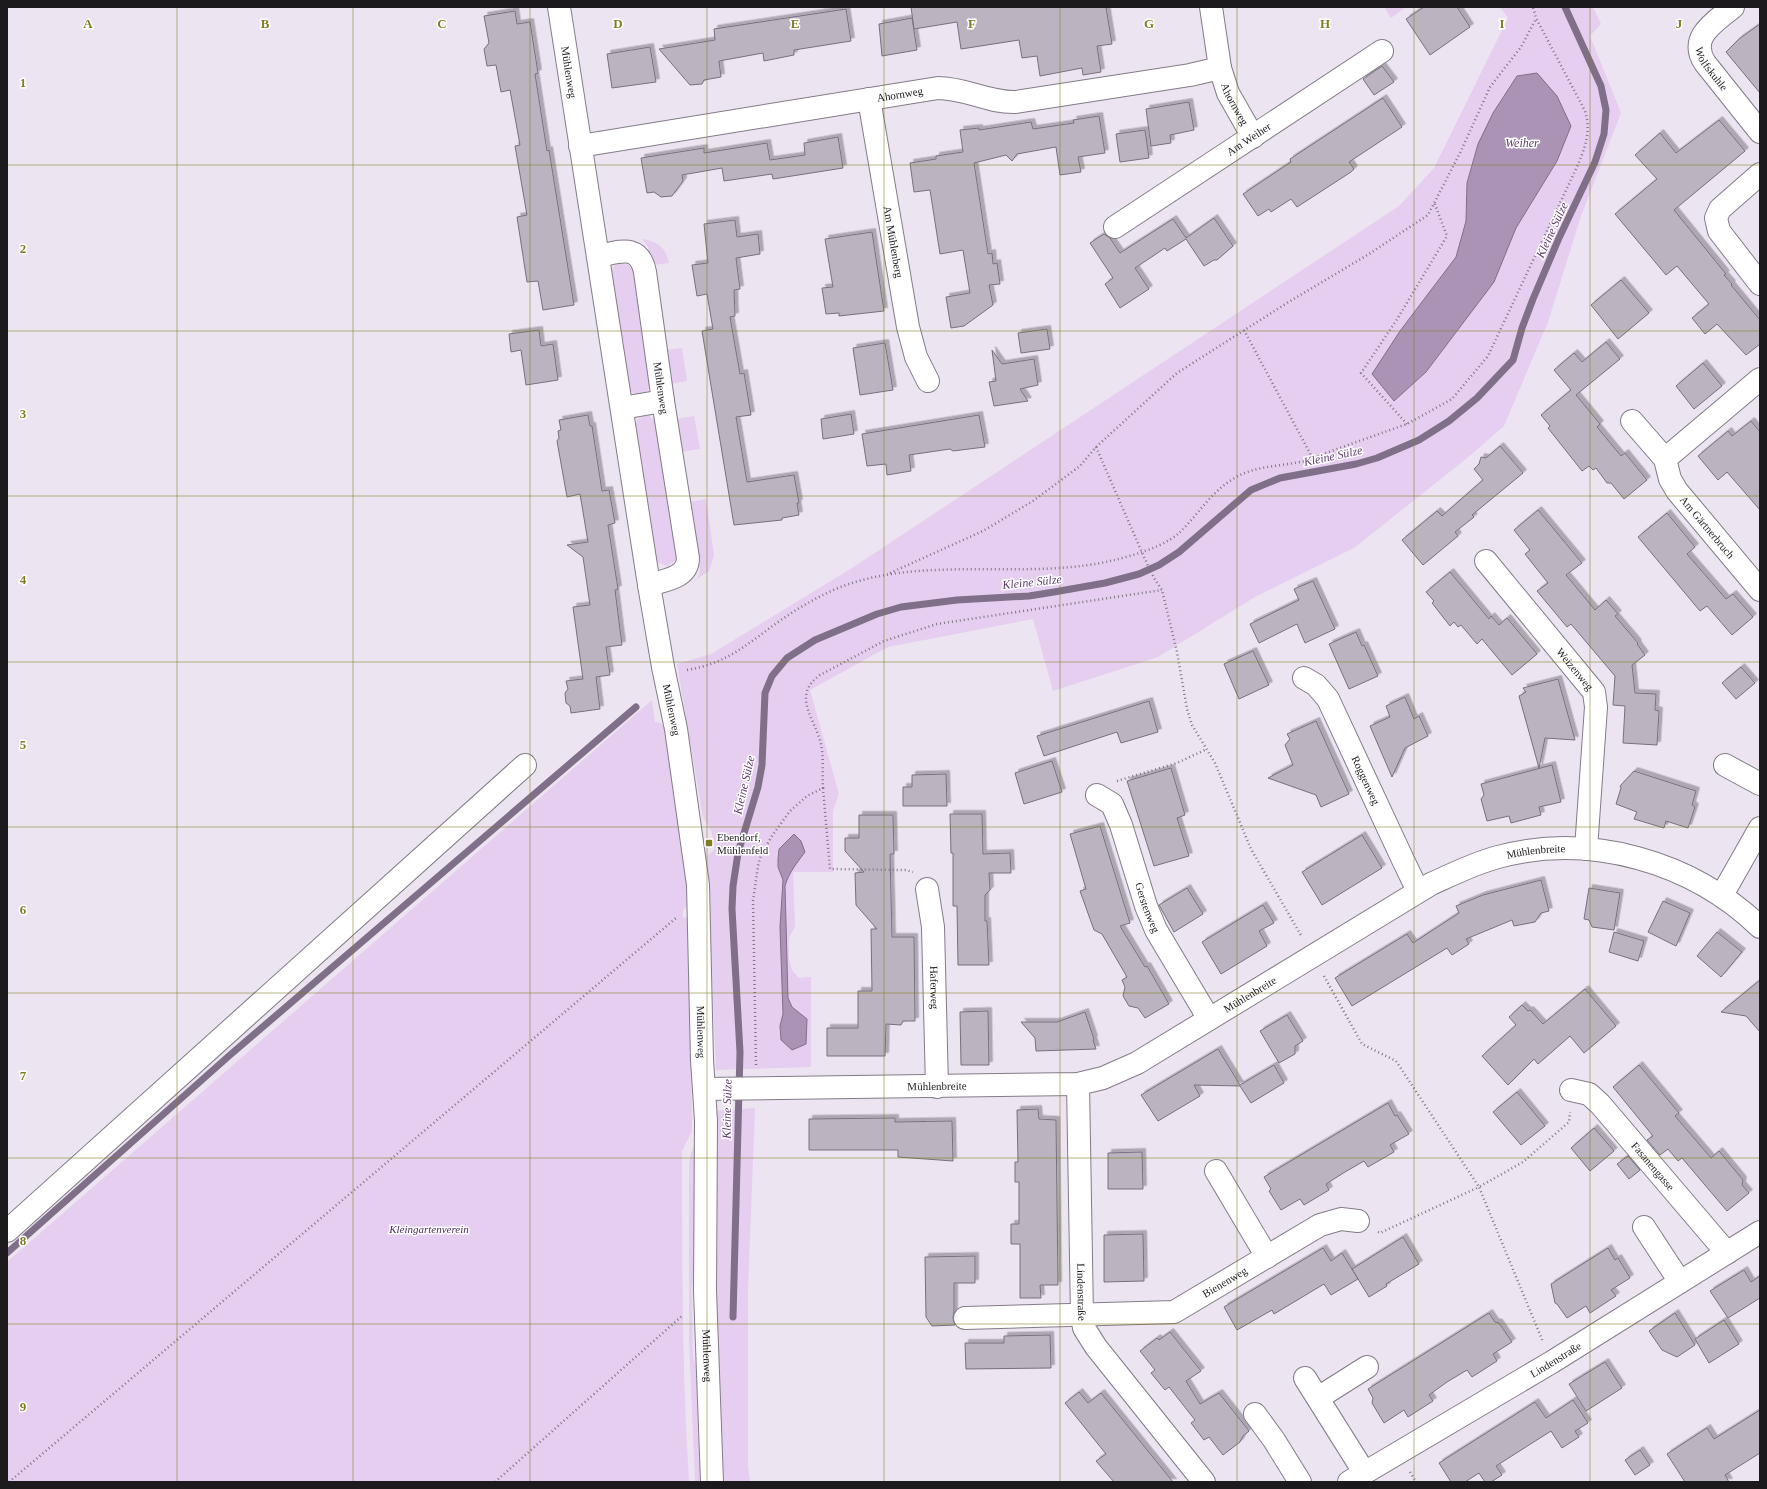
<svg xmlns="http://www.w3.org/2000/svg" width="1767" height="1489" viewBox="0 0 1767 1489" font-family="'Times New Roman',serif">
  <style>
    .green { fill: #e5ceef; fill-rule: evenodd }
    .water { fill: #ab93b5; stroke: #806f88 }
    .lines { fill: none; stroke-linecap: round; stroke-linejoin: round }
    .stream { stroke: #806f88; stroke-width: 7 }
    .building { fill: #bcb3c0; stroke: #78707c; filter: url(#shadow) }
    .minor-casing { stroke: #837b87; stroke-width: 24 }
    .path { stroke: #7e7880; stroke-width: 2.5; stroke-dasharray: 1 3; stroke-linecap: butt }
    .minor { stroke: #fff; stroke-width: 22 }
    .grid { fill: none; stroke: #827d23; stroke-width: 1; stroke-opacity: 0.55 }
    .poi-dot { fill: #827d23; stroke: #fff; stroke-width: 1.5 }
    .labels { text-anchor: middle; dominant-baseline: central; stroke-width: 3; stroke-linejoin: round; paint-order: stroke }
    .street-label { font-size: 11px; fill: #1d1a1e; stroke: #fff }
    .poi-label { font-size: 11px; fill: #1d1a1e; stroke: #fff; text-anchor: start }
    .park-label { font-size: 11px; font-style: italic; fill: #4c2b59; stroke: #fff }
    .water-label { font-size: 12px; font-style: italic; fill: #5f3d6c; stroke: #fff }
    .grid-label { font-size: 13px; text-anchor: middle; font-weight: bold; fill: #827d23; stroke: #fff; stroke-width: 3; stroke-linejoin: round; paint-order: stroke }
  </style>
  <defs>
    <filter id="shadow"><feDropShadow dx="3.5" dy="-3.5" stdDeviation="0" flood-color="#0004"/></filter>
  </defs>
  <rect width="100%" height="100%" fill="#ede4f1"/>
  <g class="green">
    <polygon points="1384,7 1406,7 1391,18"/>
    <path d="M1500 7H1593L1601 24 1590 36 1621 113 1581 216 1548 322 1504 426 1466 459 1354 548 1255 597 1158 657 1053 691 1033 619 888 647 810 690 839 794 833 811V872H793L795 927 789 938V959L792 970 799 978 811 977V1067L716 1070 707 856 715 849 712 833 703 817 677 664 711 654 852 568 1399 206 1434 168 1508 18ZM1517 76 1557 161 1516 228 1494 282 1426 372 1393 401 1400 331 1456 257 1466 221 1467 182 1478 144 1493 113Z"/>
    <path d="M642 239C658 241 666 248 669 263L652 265 648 247Z"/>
    <polygon points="618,263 629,265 634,272 651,385 645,394 640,395 631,392 629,388 611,272 613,267"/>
    <polygon points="682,348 687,381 671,384 665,350"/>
    <polygon points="644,416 649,416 657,422 678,559 667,566 657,562 655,557 634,428 638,419"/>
    <polygon points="694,416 700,449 681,452 676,419"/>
    <polygon points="706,499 714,555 709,571 694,581 698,577 700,570 689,502"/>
    <path d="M652 700 655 722 661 723 667 734 691 902 683 910V918L686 917 689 923 692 1131 682 1151C682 1262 682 1372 689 1482H7V1262Z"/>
    <polygon points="755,1108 748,1289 748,1467 750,1482 718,1482 713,1111"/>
    <polygon points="697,1134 697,1254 692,1289 693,1358 700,1376 705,1482 695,1482 689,1340 689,1171 690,1157"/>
  </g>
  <g class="water">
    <polygon points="1537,73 1557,96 1571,126 1557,161 1516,228 1494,282 1426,372 1394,401 1372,374 1400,331 1456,257 1466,221 1467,183 1478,144 1493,113 1517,76"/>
    <path d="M794 834 801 841 805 852C797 863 789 872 785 886L788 998 792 1007 807 1019 806 1044 792 1050 781 1040 780 1026 783 1014 780 927 783 880 778 867V859L779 849Z"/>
  </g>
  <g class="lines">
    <g class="stream">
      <polyline points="7,1253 230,1055 636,707"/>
      <polyline points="733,1317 740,1052 732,909 733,886 738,853 758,787 762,765 765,693 772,676 787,658 815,640 877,614 901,607 957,600 1029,596 1054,592 1105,583 1139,574 1159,565 1179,552 1251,490 1280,478 1356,464 1377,458 1419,440 1449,421 1477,398 1513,360 1522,328 1533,299 1559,238 1595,162 1604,134 1606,110 1601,86 1565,7"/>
    </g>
  </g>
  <g class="building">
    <polygon points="911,7 1106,7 1112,44 1097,46 1101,72 1083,75 1082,68 1040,76 1037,56 1022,58 1019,40 961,49 957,22 914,29"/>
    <polygon points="1424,7 1457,7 1470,27 1430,55 1406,19"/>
    <polygon points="846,9 851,41 794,50 794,55 764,61 763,53 719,61 721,77 704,80 702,84 690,85 659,49 715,40 714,29"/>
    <polygon points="515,11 517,24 530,22 538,73 535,74 547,151 549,150 574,305 543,310 538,281 527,282 517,217 527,215 515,146 520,145 510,90 501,92 496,65 487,66 484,49 489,43 484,16"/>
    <polygon points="912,18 917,50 882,56 879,24"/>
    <polygon points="1760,24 1760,93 1726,52 1739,39"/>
    <polygon points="650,47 656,82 612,88 607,54"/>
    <polygon points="1382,66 1394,82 1374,95 1363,79"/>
    <polygon points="1383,98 1402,127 1349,162 1354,169 1351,172 1297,207 1291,199 1271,212 1269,209 1258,216 1243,194 1291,162 1290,159"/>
    <polygon points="1189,102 1194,130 1170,135 1171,143 1151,146 1146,109"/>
    <polygon points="1099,116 1105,153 1078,157 1081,172 1060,175 1056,147 1017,154 1012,161 1006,155 974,163 988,254 992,253 993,264 997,263 1000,284 989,285 993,305 964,326 951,328 946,297 970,293 963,250 940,254 930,190 914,192 910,163 936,159 936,156 963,152 960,130 979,128 979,130 1031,122 1033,129 1074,123 1073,120"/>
    <polygon points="1719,120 1745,151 1674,210 1726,274 1724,275 1732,284 1731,285 1760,320 1760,344 1746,355 1717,324 1705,334 1692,318 1709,304 1677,266 1666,275 1615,214 1657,179 1635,155 1660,133 1676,153"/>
    <polygon points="1145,130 1149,158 1120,162 1116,134"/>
    <polygon points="838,137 843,168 773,179 772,174 724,181 722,168 682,175 683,181 672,196 661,197 654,192 647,193 641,158 704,148 704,153 767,143 770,160 805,155 804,143"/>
    <polygon points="1214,218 1233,246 1217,260 1214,260 1204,266 1186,239 1167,251 1165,248 1135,268 1149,289 1120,308 1105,284 1113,278 1090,243 1104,234 1110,238 1120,253 1173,219 1186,238"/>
    <polygon points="735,220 737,237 758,234 760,254 736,258 740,289 734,290 735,316 730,317 740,374 744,373 751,415 736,417 747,482 794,475 799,503 797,503 799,515 782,518 782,520 734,525 702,331 713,329 707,294 697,296 692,265 708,263 704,224"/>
    <polygon points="872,232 884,311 839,316 839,313 826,314 822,288 833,287 825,239"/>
    <polygon points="1621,280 1649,313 1618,339 1591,305"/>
    <polygon points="1047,329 1050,349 1021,353 1018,333"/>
    <polygon points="539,330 541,346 553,344 558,380 526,385 521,350 511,352 509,334"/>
    <polygon points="1606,342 1620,359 1576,395 1600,424 1597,427 1621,456 1625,453 1647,480 1624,499 1611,483 1607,483 1596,468 1593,470 1589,466 1582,471 1548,428 1550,426 1541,415 1571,390 1554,370 1574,353 1582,362"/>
    <polygon points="885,343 893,390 860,395 853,348"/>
    <polygon points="992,350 1002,364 1034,359 1038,385 1020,389 1028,401 994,406 989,382 996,381"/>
    <polygon points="1703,363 1722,386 1694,409 1676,386"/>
    <polygon points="851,414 854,434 823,439 821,419"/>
    <polygon points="588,415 590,426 592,426 602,491 609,490 615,523 608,525 618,589 615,590 622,645 606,647 610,675 596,677 600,709 571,713 570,706 566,703 565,693 568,689 566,681 583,679 573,607 590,605 583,557 567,545 588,542 580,494 567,497 557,441 559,438 558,431 561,430 559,420"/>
    <polygon points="979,415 985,447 953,451 950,449 909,455 911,471 887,475 886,464 867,466 862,434"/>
    <polygon points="1751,421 1760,432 1760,510 1727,472 1718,480 1698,456 1728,431 1732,436"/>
    <polygon points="1500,446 1523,473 1472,515 1474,517 1455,532 1458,536 1423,565 1402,540 1437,511 1442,516 1483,480 1474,469 1479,464 1481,457 1486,458"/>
    <polygon points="1538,510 1582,563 1566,575 1595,610 1606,600 1618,614 1615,616 1638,643 1637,644 1645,655 1632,665 1635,693 1656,694 1655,710 1659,711 1657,745 1623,743 1625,706 1613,705 1615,676 1571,624 1567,627 1537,591 1548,583 1525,554 1530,550 1514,530"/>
    <polygon points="1667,513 1695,547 1687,554 1726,599 1733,594 1753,617 1732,635 1707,606 1700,611 1638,537"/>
    <polygon points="1450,572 1489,619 1491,616 1499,625 1507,618 1537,654 1512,675 1482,639 1477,644 1461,625 1458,627 1454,622 1450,626 1432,603 1434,601 1426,592"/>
    <polygon points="1313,581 1335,629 1305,643 1297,624 1259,643 1250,624 1299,600 1294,589"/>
    <polygon points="1356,632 1362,646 1364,645 1378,676 1349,689 1329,644"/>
    <polygon points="1253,651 1269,685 1239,699 1224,664"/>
    <polygon points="1741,667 1755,683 1736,699 1722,683"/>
    <polygon points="1558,679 1575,740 1545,738 1539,768 1519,696 1526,692 1523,688"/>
    <polygon points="1405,697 1414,719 1419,716 1428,736 1405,748 1392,777 1370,726 1390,717 1386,706"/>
    <polygon points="1149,701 1158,732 1121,743 1117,732 1044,756 1037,736"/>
    <polygon points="1316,721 1349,794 1321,807 1316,795 1268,778 1293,765 1285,745 1290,739 1287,734"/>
    <polygon points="1052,761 1062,792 1024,804 1015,773"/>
    <polygon points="1552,765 1561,802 1539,807 1541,815 1511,823 1509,816 1487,821 1481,799 1484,795 1481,784"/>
    <polygon points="1171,768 1185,815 1177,818 1189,856 1154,866 1127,781"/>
    <polygon points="1634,771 1696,791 1692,805 1695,807 1688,828 1666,821 1664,828 1634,819 1637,812 1616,804 1621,788 1620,786"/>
    <polygon points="946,774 947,806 903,806 903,787 912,787 912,775"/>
    <polygon points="950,814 982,814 983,854 1010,853 1011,873 989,873 990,890 985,895 985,921 987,921 989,965 958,965 957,906 953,906 953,853 951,853"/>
    <polygon points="859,815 893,815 894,854 890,854 892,937 914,937 915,1021 903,1021 901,1025 886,1024 885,1056 827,1056 827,1028 858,1028 858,991 872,991 871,929 877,929 856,905 855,873 864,872 845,851 845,838 859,838"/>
    <polygon points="1100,826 1130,923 1120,926 1145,967 1147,966 1169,1004 1145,1018 1138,1008 1129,1006 1123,996 1125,987 1122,980 1127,977 1102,934 1094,930 1080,891 1086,889 1070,834"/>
    <polygon points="1362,835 1382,868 1322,905 1302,872"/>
    <polygon points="1541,880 1549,911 1541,913 1535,922 1514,926 1512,920 1466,939 1469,944 1452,955 1447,948 1352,1006 1335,978 1407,934 1413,943 1459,913 1456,906 1483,895"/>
    <polygon points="1187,888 1203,914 1174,932 1159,905"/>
    <polygon points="1589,888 1620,893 1614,930 1592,927 1589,920 1584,919"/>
    <polygon points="1663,901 1690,913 1676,946 1648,932"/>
    <polygon points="1263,905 1274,923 1259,931 1267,946 1221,974 1202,942"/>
    <polygon points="1614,932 1644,941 1638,961 1609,952"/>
    <polygon points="1717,932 1742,952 1721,977 1697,956"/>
    <polygon points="1760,980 1760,1032 1746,1016 1721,1012"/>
    <polygon points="1585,989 1616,1026 1584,1053 1570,1036 1538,1064 1534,1059 1508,1085 1482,1056 1516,1025 1509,1017 1522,1005 1528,1011 1530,1010 1543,1024"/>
    <polygon points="988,1011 989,1065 961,1065 960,1012"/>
    <polygon points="1085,1012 1094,1039 1093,1040 1096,1049 1036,1051 1035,1038 1021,1022 1057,1022"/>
    <polygon points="1287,1015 1303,1041 1295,1046 1295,1054 1279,1063 1260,1031"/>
    <polygon points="1218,1049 1240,1085 1274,1065 1284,1083 1251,1103 1240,1086 1194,1085 1200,1096 1158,1121 1141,1095"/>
    <polygon points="1639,1065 1679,1113 1675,1116 1711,1158 1719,1151 1743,1180 1742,1185 1749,1193 1727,1211 1682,1158 1678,1161 1668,1149 1660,1155 1647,1140 1653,1136 1613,1087"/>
    <polygon points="1517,1092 1545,1126 1521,1145 1493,1112"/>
    <polygon points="1388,1103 1395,1116 1397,1115 1409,1134 1390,1145 1394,1152 1368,1167 1364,1161 1345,1172 1326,1184 1329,1190 1304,1205 1300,1199 1281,1210 1269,1191 1271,1189 1264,1177"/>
    <polygon points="1038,1109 1039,1119 1056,1120 1058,1285 1040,1285 1041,1298 1020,1298 1020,1244 1011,1244 1011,1224 1019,1224 1019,1182 1015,1182 1015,1162 1018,1162 1017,1110"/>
    <polygon points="895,1118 895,1122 952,1121 953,1161 898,1157 898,1150 809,1150 809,1119"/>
    <polygon points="1594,1128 1614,1151 1590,1171 1571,1148"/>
    <polygon points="1142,1152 1143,1189 1108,1189 1108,1153"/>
    <polygon points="1628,1156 1640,1170 1629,1179 1617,1164"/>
    <polygon points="1143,1234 1144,1281 1104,1282 1104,1235"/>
    <polygon points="1403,1237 1419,1264 1386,1284 1387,1286 1369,1297 1352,1269"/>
    <polygon points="1323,1248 1331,1261 1342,1253 1358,1279 1331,1295 1324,1284 1274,1314 1272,1310 1237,1330 1224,1307"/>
    <polygon points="1608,1248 1615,1260 1618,1258 1630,1278 1611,1290 1616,1296 1590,1313 1586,1306 1567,1318 1557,1304 1555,1303 1551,1284"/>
    <polygon points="975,1256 975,1283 954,1283 954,1311 953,1318 955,1325 932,1326 926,1317 925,1257"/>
    <polygon points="1744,1270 1751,1282 1760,1276 1760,1298 1728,1318 1710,1291"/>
    <polygon points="1489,1313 1495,1322 1499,1323 1512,1342 1493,1354 1497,1361 1472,1377 1467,1370 1447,1382 1429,1395 1433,1401 1408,1417 1404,1410 1384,1423 1372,1403 1373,1398 1368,1389"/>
    <polygon points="1675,1313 1695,1345 1677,1357 1662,1350 1649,1331"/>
    <polygon points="1724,1320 1739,1344 1709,1363 1695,1339"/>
    <polygon points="1170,1332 1201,1371 1186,1381 1200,1404 1219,1393 1249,1431 1243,1436 1240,1442 1223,1455 1209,1437 1204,1440 1191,1423 1195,1420 1169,1387 1165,1390 1151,1373 1155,1370 1140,1351 1157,1338 1159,1340"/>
    <polygon points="1050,1335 1051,1368 966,1369 965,1343 1004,1343 1004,1336"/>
    <polygon points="1605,1362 1622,1388 1586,1411 1569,1384"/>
    <polygon points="1079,1392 1088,1403 1101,1393 1173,1482 1114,1482 1096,1461 1106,1454 1065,1403"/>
    <polygon points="1573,1400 1588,1423 1575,1431 1579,1437 1562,1448 1551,1431 1496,1466 1502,1475 1491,1482 1485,1482 1479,1473 1465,1482 1451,1482 1439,1463 1535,1402 1546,1418"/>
    <polygon points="1760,1410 1760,1453 1725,1475 1729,1482 1685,1482 1667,1454 1707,1428 1714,1439"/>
    <polygon points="1640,1450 1650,1465 1635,1475 1625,1460"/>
  </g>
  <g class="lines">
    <defs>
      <g id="minor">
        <path id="s1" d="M559 7 649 585 663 667 676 729 698 885 702 1060 706 1121 705 1291 712 1482"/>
        <path id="s2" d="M1733 7C1715 22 1688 37 1705 63L1760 132"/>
        <path id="s3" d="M1220 68 1228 93 1253 137"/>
        <path id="s4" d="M869 99 908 327 916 357 928 381"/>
        <path id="s5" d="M580 146 938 88C966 88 988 103 1016 102L1190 75 1220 68 1211 7"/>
        <polyline points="1760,174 1720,209 1716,218 1719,231 1760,284"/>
        <path id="s6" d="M1115 227 1382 51"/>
        <path id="s7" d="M598 256C620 252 639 243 645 272L663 401 688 558C688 578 665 580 649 585"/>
        <polyline points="622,408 663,401"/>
        <path id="s8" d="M1632 421 1665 459 1670 479 1677 491 1760 590"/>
        <polyline points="1665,459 1760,379"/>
        <path id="s9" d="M1486 561 1594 692 1596 707 1586 849"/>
        <path id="s10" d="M1304 678 1316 685 1328 699 1404 862 1418 891"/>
        <polyline points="1725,765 1760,784"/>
        <path id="s11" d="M1097 795 1112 804 1121 825 1146 906 1156 930 1209 1019"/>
        <path id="s12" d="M927 889 933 927 937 1087"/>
        <polyline points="1722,895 1760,828"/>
        <path id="s13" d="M1078 1084 1082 1316 1084 1328 1096 1347 1204 1482"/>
        <path id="s14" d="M704 1089 1078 1084 1103 1078 1137 1063 1431 884C1453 874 1475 863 1498 857 1591 832 1692 862 1760 927"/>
        <path id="s15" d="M1571 1090 1589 1094 1600 1104 1727 1253"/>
        <polyline points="1216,1171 1267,1257"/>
        <polyline points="1644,1227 1680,1282"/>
        <polyline points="7,1231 525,765"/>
        <path id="s16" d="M965 1318 1174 1312 1320 1225 1341 1219 1358 1221"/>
        <polyline points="1305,1378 1364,1472"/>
        <polyline points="1318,1398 1367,1367"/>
        <polyline points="1255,1414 1274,1440 1300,1482"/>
        <path id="s17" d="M1349 1482 1552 1362 1760 1232"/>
      </g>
    </defs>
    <use href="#minor" class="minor-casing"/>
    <g class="path">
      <polyline points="1244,330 1313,459"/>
      <polyline points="1407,424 1361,373 1396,321 1447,236 1434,202"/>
      <polyline points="1096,447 1144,557 1154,578 1162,590 1177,652 1187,709 1192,725 1215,763 1251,849 1302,937"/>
      <polyline points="890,573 983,531 1033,501 1080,466 1096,447 1177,373 1287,303 1369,254 1428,215 1461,151 1490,87 1521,47 1536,19"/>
      <path d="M687 670C729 663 748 643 781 620 803 605 827 591 852 583 925 560 1006 575 1081 566 1108 563 1159 551 1179 533 1197 516 1211 492 1233 479 1261 461 1296 469 1323 454L1407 424 1452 399 1488 356 1576 169C1584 150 1592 133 1585 111L1536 18 1533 7"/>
      <polyline points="1117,781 1177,763 1207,749"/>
      <polyline points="823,788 830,869 905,870 913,872"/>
      <polyline points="1324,976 1362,1044 1396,1061 1479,1187 1523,1162 1569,1122 1570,1112"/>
      <path d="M756 1065 753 901 758 866 761 855 772 836 790 811 807 796 823 788C822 774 824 758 821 744 815 718 791 696 820 675L884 641 937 624 1162 590"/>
      <polyline points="1378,1232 1380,1233 1479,1187 1543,1342"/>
      <polyline points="1410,1472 1416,1482"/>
      <polyline points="9,1482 676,918"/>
      <polyline points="495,1482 683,1315"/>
    </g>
    <use href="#minor" class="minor"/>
  </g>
  <path class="grid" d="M177 7V1482M353 7V1482M530 7V1482M707 7V1482M884 7V1482M1060 7V1482M1237 7V1482M1414 7V1482M1590 7V1482M7 165H1760M7 331H1760M7 496H1760M7 662H1760M7 827H1760M7 993H1760M7 1158H1760M7 1324H1760"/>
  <rect class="poi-dot" x="705" y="839" width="8" height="8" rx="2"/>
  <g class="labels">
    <g class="street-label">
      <text stroke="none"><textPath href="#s2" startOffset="79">Wolfskuhle</textPath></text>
      <text stroke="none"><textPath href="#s1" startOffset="66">Mühlenweg</textPath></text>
      <text stroke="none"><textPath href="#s5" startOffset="324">Ahornweg</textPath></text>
      <text stroke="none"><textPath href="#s3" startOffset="39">Ahornweg</textPath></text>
      <text stroke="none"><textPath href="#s6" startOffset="160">Am Weiher</textPath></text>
      <text stroke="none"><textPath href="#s4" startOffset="145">Am Mühlenberg</textPath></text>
      <text stroke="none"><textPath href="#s7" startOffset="176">Mühlenweg</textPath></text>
      <text stroke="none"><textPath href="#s8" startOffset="132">Am Gärtnerbruch</textPath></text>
      <text stroke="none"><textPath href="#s9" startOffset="140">Weizenweg</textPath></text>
      <text stroke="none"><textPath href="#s1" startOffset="712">Mühlenweg</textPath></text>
      <text stroke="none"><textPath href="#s10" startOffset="122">Roggenweg</textPath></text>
      <text stroke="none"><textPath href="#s14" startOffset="892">Mühlenbreite</textPath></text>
      <text stroke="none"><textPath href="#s11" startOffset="127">Gerstenweg</textPath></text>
      <text stroke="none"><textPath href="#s12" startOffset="99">Haferweg</textPath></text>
      <text stroke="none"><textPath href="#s14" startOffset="569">Mühlenbreite</textPath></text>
      <text stroke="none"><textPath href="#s1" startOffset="1036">Mühlenweg</textPath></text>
      <text stroke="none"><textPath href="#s14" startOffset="233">Mühlenbreite</textPath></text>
      <text stroke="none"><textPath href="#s15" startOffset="115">Fasanengasse</textPath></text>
      <text stroke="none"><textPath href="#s16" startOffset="268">Bienenweg</textPath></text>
      <text stroke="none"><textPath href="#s13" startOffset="208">Lindenstraße</textPath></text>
      <text stroke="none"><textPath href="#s1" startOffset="1360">Mühlenweg</textPath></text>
      <text stroke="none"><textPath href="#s17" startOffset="240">Lindenstraße</textPath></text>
    </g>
    <g class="poi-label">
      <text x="717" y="837">Ebendorf,<tspan x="717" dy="13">Mühlenfeld</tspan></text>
    </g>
    <g class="park-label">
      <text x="429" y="1229">Kleingartenverein</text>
    </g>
    <g class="water-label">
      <text x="1522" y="143">Weiher</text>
      <text transform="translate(1552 230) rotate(-65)">Kleine Sülze</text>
      <text transform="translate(1333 456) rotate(-12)">Kleine Sülze</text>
      <text transform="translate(1032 582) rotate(-6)">Kleine Sülze</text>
      <text transform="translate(744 785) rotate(-77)">Kleine Sülze</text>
      <text transform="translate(727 1109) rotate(-89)">Kleine Sülze</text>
    </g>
  </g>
  <g class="grid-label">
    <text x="88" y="28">A</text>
    <text x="265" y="28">B</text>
    <text x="442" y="28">C</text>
    <text x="618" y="28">D</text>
    <text x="795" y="28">E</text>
    <text x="972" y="28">F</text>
    <text x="1149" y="28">G</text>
    <text x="1325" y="28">H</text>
    <text x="1502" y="28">I</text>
    <text x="1679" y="28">J</text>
    <text x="23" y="87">1</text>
    <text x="23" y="253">2</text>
    <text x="23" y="418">3</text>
    <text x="23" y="584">4</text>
    <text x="23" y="749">5</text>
    <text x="23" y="914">6</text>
    <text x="23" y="1080">7</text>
    <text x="23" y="1245">8</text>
    <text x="23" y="1411">9</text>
  </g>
  <rect width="1767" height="1489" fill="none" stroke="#1d1a1e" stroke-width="16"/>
</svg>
